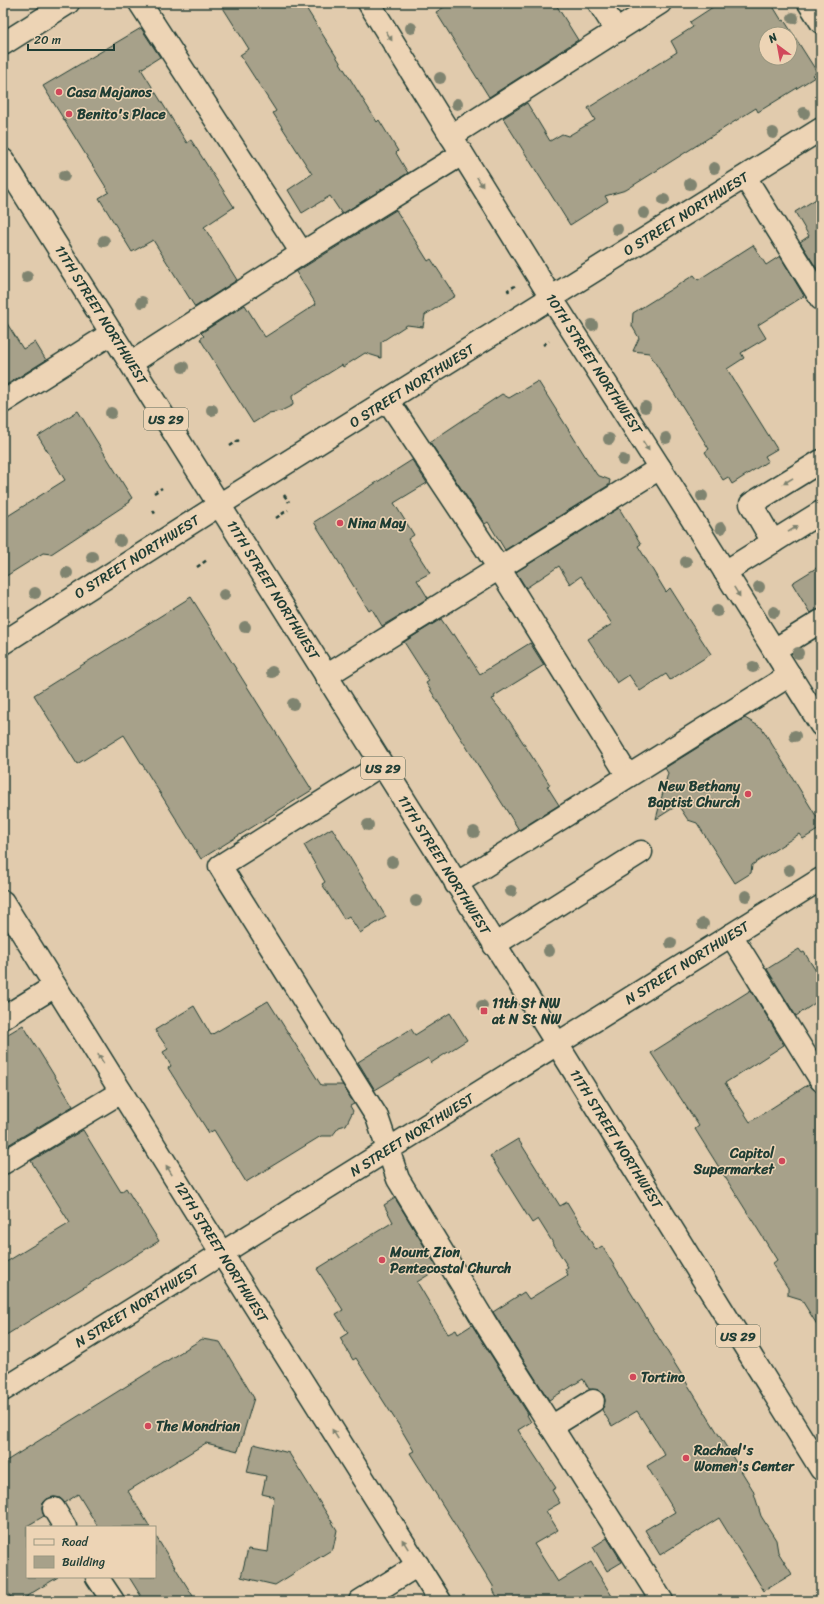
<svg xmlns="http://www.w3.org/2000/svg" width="824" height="1604" viewBox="0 0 824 1604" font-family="Sriracha,sans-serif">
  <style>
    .building { fill: #a7a18a; stroke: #1f3d34; fill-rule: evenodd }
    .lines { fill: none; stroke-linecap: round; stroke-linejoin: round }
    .minor-casing { stroke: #1f3d34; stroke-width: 25 }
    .highway-casing { stroke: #1f3d34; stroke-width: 25 }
    .path { stroke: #1f3d34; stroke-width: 2.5; stroke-dasharray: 4 3; stroke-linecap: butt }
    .minor { stroke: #edd4b5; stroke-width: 22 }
    .highway { stroke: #edd4b5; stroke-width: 22 }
    .tree { fill: #7f8470 }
    .oneway { fill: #7c816e }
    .poi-dot { fill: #d1495b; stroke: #edd4b5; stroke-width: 1.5 }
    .labels { text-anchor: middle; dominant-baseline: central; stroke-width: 3; stroke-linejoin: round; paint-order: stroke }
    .shield { fill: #edd4b5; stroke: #5d6a5b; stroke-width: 1 }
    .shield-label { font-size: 13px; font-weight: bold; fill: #1f3d34 }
    .poi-label { font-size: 14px; font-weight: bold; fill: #1f3d34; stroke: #edd4b5; text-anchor: start }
    .street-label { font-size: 14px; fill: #1f3d34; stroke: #edd4b5 }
  </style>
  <rect width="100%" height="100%" fill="#e1cbad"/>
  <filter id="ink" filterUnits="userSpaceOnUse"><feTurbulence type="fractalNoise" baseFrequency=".025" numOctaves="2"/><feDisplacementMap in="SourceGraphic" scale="8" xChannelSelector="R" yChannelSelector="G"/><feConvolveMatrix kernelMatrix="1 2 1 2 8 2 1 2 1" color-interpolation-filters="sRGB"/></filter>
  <g filter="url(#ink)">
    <g class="building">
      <polygon points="220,3 303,3 377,122 379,120 398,151 396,153 408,173 342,214 330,196 302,213 288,190 312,174 273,113 276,111 240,55 249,49"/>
      <polygon points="451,3 555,3 578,40 489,97 436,12"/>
      <path d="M719 3H771L782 21 784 20 817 72 813 75 815 77 758 112 756 108 626 190 605 196 608 201 570 225 503 118 527 103 550 141 562 134 568 136 595 120 588 108 677 52 671 41 693 27 690 22ZM766 34H790V58H766Z"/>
      <polygon points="141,28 160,57 141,69 187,143 191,140 234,207 204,227 237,280 195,307 153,240 132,252 99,198 109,192 43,86"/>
      <polygon points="821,196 821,275 800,242 809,236 795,212"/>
      <polygon points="396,210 428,261 431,259 455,296 425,315 423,327 407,325 381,342 381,358 365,353 343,367 342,365 292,396 293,405 281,411 269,413 253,423 200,339 204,336 201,333 245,305 265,337 316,304 296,272"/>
      <polygon points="753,245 766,265 780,256 804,296 758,325 766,338 741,353 744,358 727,369 777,449 765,456 768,461 732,484 728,477 723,480 705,452 709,449 649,353 633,351 639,338 632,326 633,313 694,275 698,280"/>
      <polygon points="3,317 23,349 35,342 46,360 3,387"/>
      <polygon points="538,381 597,475 610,480 609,485 505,550 488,522 485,524 430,442 502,394 509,398"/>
      <polygon points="78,411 132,498 129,500 130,502 51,554 43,553 3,578 3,519 65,480 38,436"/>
      <polygon points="412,460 427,483 394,503 414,535 408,539 430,573 417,580 428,598 382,626 372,609 369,611 314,522"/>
      <polygon points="619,508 641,544 638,546 666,592 670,588 684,610 683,611 711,654 670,680 666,674 640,691 629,675 617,683 588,639 612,624 581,576 570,584 559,566 526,588 516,572"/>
      <polygon points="821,565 821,609 810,613 792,583"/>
      <polygon points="191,597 312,790 201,859 124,735 77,764 34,695"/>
      <polygon points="441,619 452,635 454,634 480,674 530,643 544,665 494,696 495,698 492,699 510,722 550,785 547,786 559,805 519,830 426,683 429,681 404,642"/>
      <polygon points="745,718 762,728 821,824 821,828 803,839 799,834 752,865 751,873 735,883 697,823 688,820 678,805 656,819 668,773 665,768"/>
      <polygon points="332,828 386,917 360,933 349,916 344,919 322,884 325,882 304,845"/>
      <polygon points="799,949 802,953 804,952 821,979 821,999 796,1016 767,969"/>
      <polygon points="751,990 784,1045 725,1083 750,1122 809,1084 815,1091 821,1092 821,1331 801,1299 788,1295 788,1288 772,1264 777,1260 695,1129 699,1126 651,1053"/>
      <polygon points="268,1001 321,1085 343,1085 354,1104 350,1106 353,1111 346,1125 339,1127 332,1136 321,1136 246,1182 214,1130 209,1133 168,1068 171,1066 163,1052 168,1049 155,1030 194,1006 211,1035"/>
      <polygon points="450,1013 467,1040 431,1063 428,1058 375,1090 358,1062 411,1029 415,1035"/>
      <polygon points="23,1025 73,1106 3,1148 3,1037"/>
      <polygon points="83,1130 121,1192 126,1188 159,1241 3,1337 3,1264 70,1223 31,1161"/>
      <polygon points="518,1139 560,1206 567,1202 596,1250 602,1246 753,1490 761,1516 776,1540 778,1552 792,1574 764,1591 719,1518 660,1555 645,1530 675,1512 647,1466 665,1455 637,1411 612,1426 602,1410 605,1401 604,1395 599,1390 589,1389 583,1379 549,1400 493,1312 524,1292 529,1299 568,1275 565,1269 568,1267 538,1219 532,1223 490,1156"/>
      <polygon points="395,1198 438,1269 417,1282 448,1334 456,1330 458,1334 472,1325 528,1414 527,1415 531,1422 518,1430 556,1488 552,1490 560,1503 546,1511 558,1530 534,1544 558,1582 591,1562 615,1601 500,1601 494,1592 493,1586 466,1542 410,1453 414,1451 398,1424 356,1358 353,1360 340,1338 348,1333 336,1314 343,1310 317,1269 393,1222 384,1205"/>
      <polygon points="202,1339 220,1342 254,1398 238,1451 206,1443 128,1491 150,1527 98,1527 78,1494 65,1503 60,1498 54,1497 47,1499 43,1503 42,1509 44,1516 27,1526 27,1577 58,1577 27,1596 27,1601 13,1601 3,1585 3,1463"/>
      <polygon points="254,1444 289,1453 337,1530 333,1549 275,1585 241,1577 248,1549 268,1552 274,1497 262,1494 266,1476 247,1472"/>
      <polygon points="155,1535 196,1601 144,1601 129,1577 155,1577"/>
      <polygon points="607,1538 622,1562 607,1571 593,1547"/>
    </g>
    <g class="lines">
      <defs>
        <g id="minor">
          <polyline points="140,3 302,253"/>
          <polyline points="369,3 552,299 660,468 821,725"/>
          <polyline points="599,3 617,31"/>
          <polyline points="809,3 821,22"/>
          <polyline points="3,44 68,3"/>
          <polyline points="451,136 660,3"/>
          <polyline points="745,177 821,299"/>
          <polyline points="131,363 302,253 462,154"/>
          <polyline points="388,401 499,568 628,776"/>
          <polyline points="3,402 112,333"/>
          <polyline points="773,542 751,504 821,461"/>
          <polyline points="725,572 821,512"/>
          <polyline points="3,643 219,505 821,129"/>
          <polyline points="774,650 821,621"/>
          <polyline points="326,676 660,468"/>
          <polyline points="381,765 220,866 377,1117 398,1179 486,1324 662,1601"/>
          <polyline points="456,884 790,675"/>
          <polyline points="3,902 204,1225 440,1601"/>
          <polyline points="731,935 821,1080"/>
          <polyline points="494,945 641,852"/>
          <polyline points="3,1018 55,986"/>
          <polyline points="3,1163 121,1092"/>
          <polyline points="3,1390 821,879"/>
          <polyline points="551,1427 593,1401"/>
          <polyline points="54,1509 65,1527"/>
          <polyline points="97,1577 113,1601"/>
          <polyline points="360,1601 418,1565"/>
        </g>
        <polyline id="highway" points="3,160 536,1010 821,1469"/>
      </defs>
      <use href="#minor" class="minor-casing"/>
      <use href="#highway" class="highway-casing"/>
      <g class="path">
        <polyline points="3,79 8,76 4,69"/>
        <polyline points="509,292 508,290 515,286"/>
        <polyline points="543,345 549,341"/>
        <polyline points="230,446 239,440"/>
        <polyline points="154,493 162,488"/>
        <polyline points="284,495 289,502"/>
        <polyline points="153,510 156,516"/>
        <polyline points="276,518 288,510"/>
        <polyline points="197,567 207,560"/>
      </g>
      <use href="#minor" class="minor"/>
      <use href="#highway" class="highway"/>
    </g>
    <g class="tree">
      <circle cx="793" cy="18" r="6"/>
      <circle cx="411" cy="28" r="6"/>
      <circle cx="440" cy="78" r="6"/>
      <circle cx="457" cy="104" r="6"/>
      <circle cx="804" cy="113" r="6"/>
      <circle cx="773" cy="133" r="6"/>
      <circle cx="714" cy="168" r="6"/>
      <circle cx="64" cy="176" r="6"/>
      <circle cx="690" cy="184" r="6"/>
      <circle cx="664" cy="200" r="6"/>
      <circle cx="644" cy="213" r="6"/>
      <circle cx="617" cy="229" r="6"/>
      <circle cx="104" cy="241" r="6"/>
      <circle cx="27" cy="277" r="6"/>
      <circle cx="142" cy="302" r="6"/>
      <circle cx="592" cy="325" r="6"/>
      <circle cx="183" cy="367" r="6"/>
      <circle cx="645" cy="407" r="6"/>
      <circle cx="212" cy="410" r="6"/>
      <circle cx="111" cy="413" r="6"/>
      <circle cx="666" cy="438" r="6"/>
      <circle cx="609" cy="439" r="6"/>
      <circle cx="623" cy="460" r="6"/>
      <circle cx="702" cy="496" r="6"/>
      <circle cx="721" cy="528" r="6"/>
      <circle cx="120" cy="541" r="6"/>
      <circle cx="92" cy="557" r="6"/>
      <circle cx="686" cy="562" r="6"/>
      <circle cx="67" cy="573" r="6"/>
      <circle cx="759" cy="587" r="6"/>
      <circle cx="35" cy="593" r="6"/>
      <circle cx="224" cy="595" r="6"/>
      <circle cx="717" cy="611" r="6"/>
      <circle cx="774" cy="612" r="6"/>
      <circle cx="245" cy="627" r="6"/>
      <circle cx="798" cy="653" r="6"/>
      <circle cx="753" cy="667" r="6"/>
      <circle cx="272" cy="672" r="6"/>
      <circle cx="293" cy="704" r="6"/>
      <circle cx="795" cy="736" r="6"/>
      <circle cx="368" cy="825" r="6"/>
      <circle cx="474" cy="832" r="6"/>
      <circle cx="392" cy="862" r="6"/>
      <circle cx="789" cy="870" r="6"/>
      <circle cx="511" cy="891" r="6"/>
      <circle cx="746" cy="896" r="6"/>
      <circle cx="416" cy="901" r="6"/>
      <circle cx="703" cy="924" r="6"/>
      <circle cx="671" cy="943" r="6"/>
      <circle cx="549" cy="951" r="6"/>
      <circle cx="482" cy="1006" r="6"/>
    </g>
    <defs><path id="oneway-solid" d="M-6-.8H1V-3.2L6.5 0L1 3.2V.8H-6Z"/></defs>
    <g class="oneway">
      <use href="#oneway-solid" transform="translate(389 36) rotate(58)"/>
      <use href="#oneway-solid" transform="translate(480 182) rotate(58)"/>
      <use href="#oneway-solid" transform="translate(646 446) rotate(57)"/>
      <use href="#oneway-solid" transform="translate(788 481) rotate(149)"/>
      <use href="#oneway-solid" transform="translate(793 529) rotate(-32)"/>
      <use href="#oneway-solid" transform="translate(737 592) rotate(58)"/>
      <use href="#oneway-solid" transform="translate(101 1059) rotate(-122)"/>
      <use href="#oneway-solid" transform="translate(169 1170) rotate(-122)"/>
      <use href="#oneway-solid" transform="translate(335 1434) rotate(-122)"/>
      <use href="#oneway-solid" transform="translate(405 1544) rotate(-122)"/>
    </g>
  </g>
  <g class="poi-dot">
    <circle cx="59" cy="92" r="4"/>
    <circle cx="69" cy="114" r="4"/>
    <circle cx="340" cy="523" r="4"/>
    <circle cx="748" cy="794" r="4"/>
    <rect x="480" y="1007" width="8" height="8" rx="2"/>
    <circle cx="782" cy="1161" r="4"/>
    <circle cx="382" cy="1260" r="4"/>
    <circle cx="633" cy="1377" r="4"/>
    <circle cx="148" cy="1426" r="4"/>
    <circle cx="686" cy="1458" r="4"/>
  </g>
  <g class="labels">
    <g class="shield">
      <rect x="144" y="408" width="44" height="22" rx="3"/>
      <rect x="361" y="757" width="44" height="22" rx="3"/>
      <rect x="716" y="1325" width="44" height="22" rx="3"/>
    </g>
    <g class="shield-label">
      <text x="166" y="419">US 29</text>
      <text x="383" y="768">US 29</text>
      <text x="738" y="1336">US 29</text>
    </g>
    <g class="poi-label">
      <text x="67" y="92">Casa Majanos</text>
      <text x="77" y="114">Benito's Place</text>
      <text x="348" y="523">Nina May</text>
      <text x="740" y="786" text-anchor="end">New Bethany<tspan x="740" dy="16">Baptist Church</tspan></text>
      <text x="492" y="1003">11th St NW<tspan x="492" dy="16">at N St NW</tspan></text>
      <text x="774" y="1153" text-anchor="end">Capitol<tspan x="774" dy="16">Supermarket</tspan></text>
      <text x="390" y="1252">Mount Zion<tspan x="390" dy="16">Pentecostal Church</tspan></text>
      <text x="641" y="1377">Tortino</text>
      <text x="156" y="1426">The Mondrian</text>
      <text x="694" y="1450">Rachael's<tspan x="694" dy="16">Women's Center</tspan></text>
    </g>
    <g class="street-label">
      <text transform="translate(686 214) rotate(-32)">O STREET NORTHWEST</text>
      <text transform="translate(101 315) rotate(58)">11TH STREET NORTHWEST</text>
      <text transform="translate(594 364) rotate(57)">10TH STREET NORTHWEST</text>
      <text transform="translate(412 386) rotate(-32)">O STREET NORTHWEST</text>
      <text transform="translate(137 557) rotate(-32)">O STREET NORTHWEST</text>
      <text transform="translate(273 590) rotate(58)">11TH STREET NORTHWEST</text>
      <text transform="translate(444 865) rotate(58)">11TH STREET NORTHWEST</text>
      <text transform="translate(687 963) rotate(-32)">N STREET NORTHWEST</text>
      <text transform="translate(412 1135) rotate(-32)">N STREET NORTHWEST</text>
      <text transform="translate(616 1139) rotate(58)">11TH STREET NORTHWEST</text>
      <text transform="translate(221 1252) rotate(58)">12TH STREET NORTHWEST</text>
      <text transform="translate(137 1306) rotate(-32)">N STREET NORTHWEST</text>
    </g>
  </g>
  <rect width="824" height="1604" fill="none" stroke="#edd4b5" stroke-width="16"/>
  <rect x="8" y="8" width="808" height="1588" fill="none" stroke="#1f3d34" stroke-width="1.5" filter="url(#ink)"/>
  <rect x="26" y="1526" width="130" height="52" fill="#edd4b5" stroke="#9b9881"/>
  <rect x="34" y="1539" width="20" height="6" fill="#edd4b5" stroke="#9b9881"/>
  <text x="62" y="1546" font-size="12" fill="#1f3d34">Road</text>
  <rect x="34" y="1556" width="20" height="12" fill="#a7a18a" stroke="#9b9881"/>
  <text x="62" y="1566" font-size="12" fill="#1f3d34">Building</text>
  <g transform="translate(778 46) rotate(328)"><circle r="19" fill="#edd4b5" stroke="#9b9881"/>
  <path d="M0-3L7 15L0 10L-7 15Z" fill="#d1495b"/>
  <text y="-6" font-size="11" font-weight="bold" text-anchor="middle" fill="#1f3d34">N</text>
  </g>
  <path d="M28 44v6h86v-6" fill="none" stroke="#1f3d34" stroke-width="2"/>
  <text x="34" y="44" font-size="12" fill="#1f3d34" stroke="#edd4b5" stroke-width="3" paint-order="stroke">20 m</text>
</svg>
